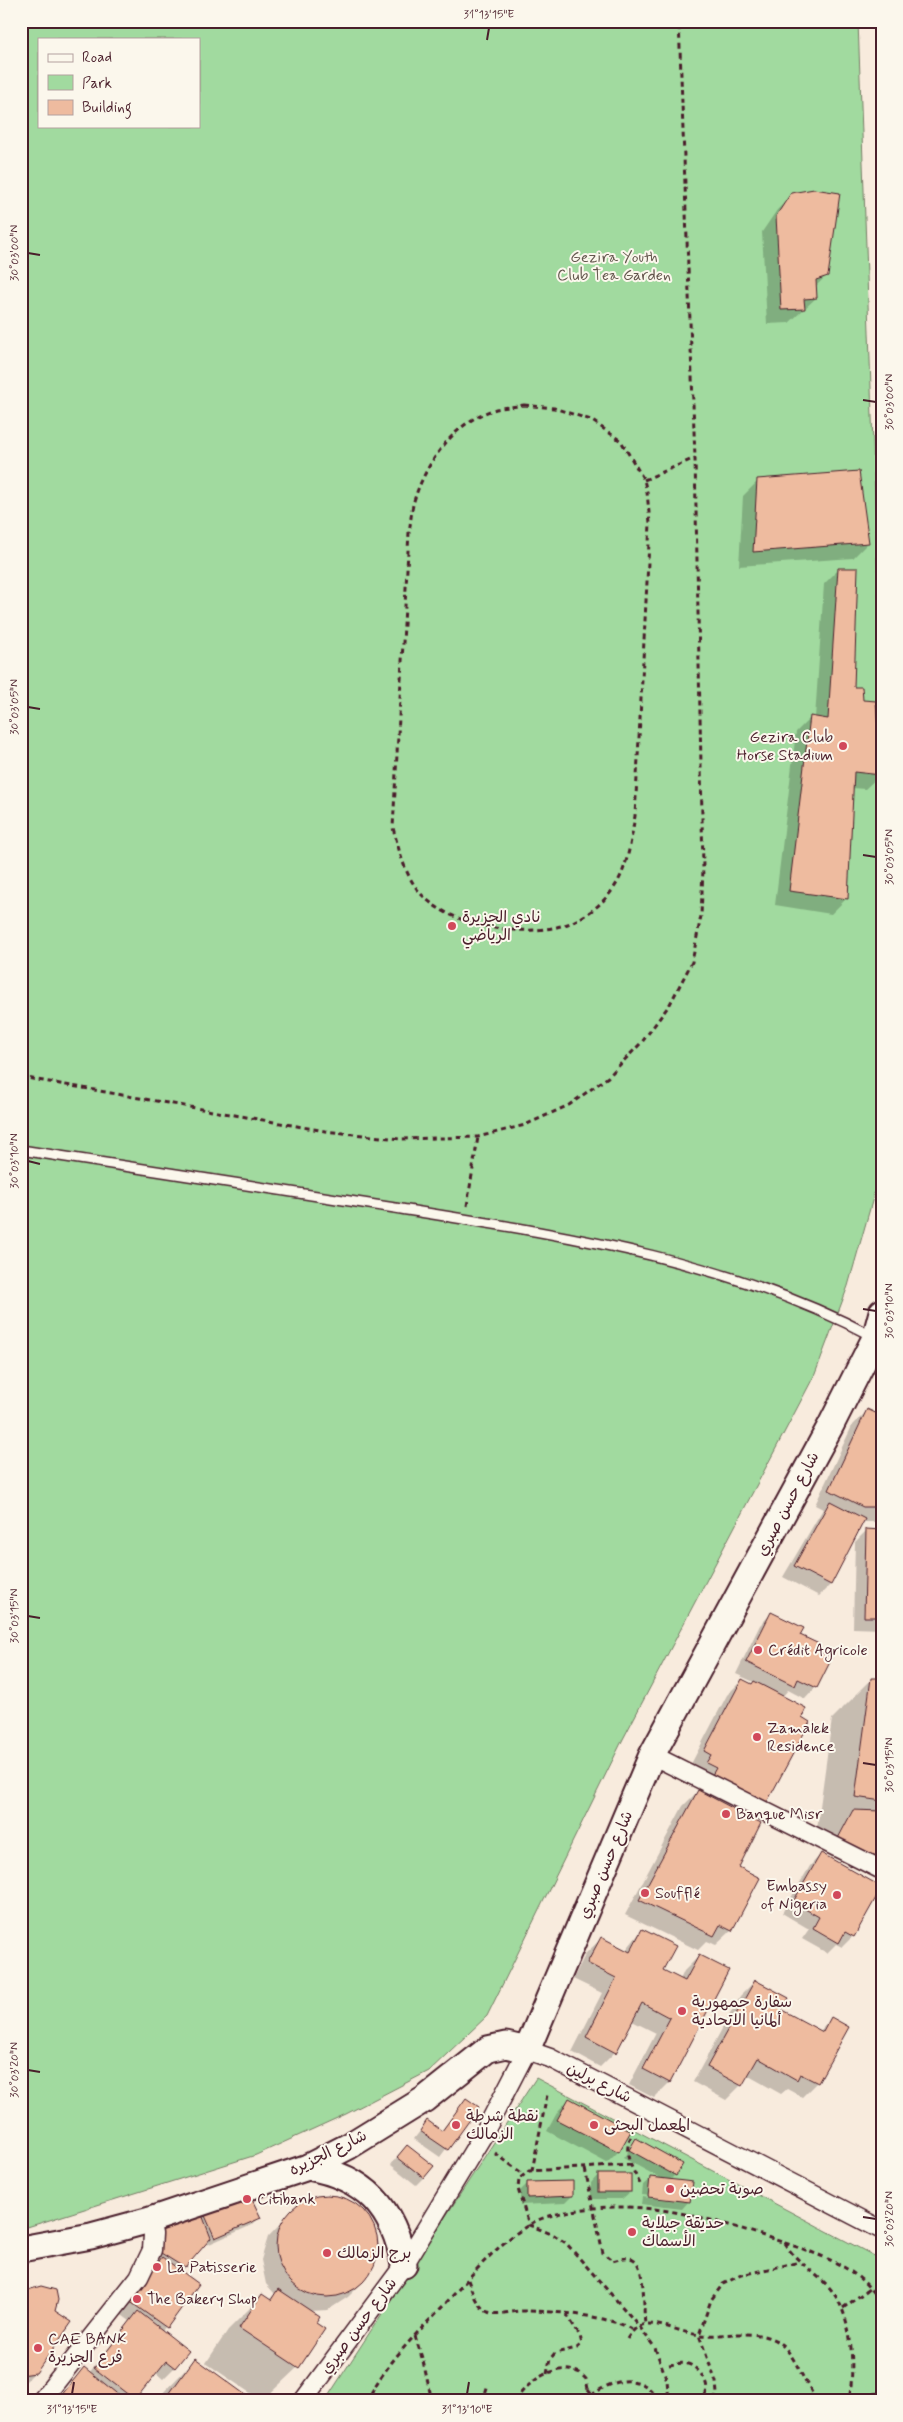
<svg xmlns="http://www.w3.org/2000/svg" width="903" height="2422" viewBox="0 0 903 2422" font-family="Mynerve,'Playpen Sans Arabic',sans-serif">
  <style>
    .green { fill: #a1da9f; stroke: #767c65; fill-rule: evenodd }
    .shadow { fill: #0003 }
    .building { fill: #eebb9f; stroke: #4a1f2b }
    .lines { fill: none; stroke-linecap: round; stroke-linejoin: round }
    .lane-casing { stroke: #4a1f2b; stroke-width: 12 }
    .street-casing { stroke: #4a1f2b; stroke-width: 21 }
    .secondary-casing { stroke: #4a1f2b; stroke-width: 29 }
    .path { stroke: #4a1f2b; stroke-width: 3; stroke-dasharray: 5 4; stroke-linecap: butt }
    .lane { stroke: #fbf7ec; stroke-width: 9 }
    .street { stroke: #fbf7ec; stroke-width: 18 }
    .secondary { stroke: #fbf7ec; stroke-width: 25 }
    .path-bridge { stroke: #4a1f2b; stroke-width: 3; stroke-dasharray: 5 4; stroke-linecap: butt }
    .ticks { fill: none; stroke: #4a1f2b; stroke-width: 2 }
    .poi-dot { fill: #d1495b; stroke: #fbf7ec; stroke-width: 2 }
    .labels { text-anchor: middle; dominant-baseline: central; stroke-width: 4; stroke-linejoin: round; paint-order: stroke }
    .park-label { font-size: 16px; fill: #64574e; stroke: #fbf7ec }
    .poi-label { font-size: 16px; fill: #4a1f2b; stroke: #fbf7ec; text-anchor: start }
    .street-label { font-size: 16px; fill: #4a1f2b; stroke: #fbf7ec }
    .neatline { fill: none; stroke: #4a1f2b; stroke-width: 2 }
    .ticks-label { font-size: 12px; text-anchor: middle; fill: #4a1f2b }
  </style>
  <rect width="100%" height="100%" fill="#f8ebdd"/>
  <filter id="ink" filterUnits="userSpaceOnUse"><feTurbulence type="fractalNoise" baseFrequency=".02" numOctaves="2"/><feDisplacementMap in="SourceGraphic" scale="10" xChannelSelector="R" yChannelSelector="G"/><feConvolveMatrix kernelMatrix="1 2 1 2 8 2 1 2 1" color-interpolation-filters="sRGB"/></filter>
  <g filter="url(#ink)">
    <g class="green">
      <path d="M21 21H858L882 698V1154L873 1198 848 1286 815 1374 623 1739 487 2016 429 2071 346 2114 256 2155 21 2229ZM39 39H199V126H39Z"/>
      <polygon points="536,2078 882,2260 882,2401 325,2401"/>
    </g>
    <g class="shadow">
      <polygon points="792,195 827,275 815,287 816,298 789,323 767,324 762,232 777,210"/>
      <polygon points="758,481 868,543 853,558 739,566 743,496"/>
      <polygon points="839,569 852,688 862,702 880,775 865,789 852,788 846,899 831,914 775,905 796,732 811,717 815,718 824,584"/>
      <polygon points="867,1411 882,1417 882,1522 862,1522 830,1585 819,1596 783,1577 823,1509 815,1505 852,1426"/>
      <polygon points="867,1530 882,1531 882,1629 853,1628 855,1542"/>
      <polygon points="771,1614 814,1651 816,1687 805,1699 788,1690 782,1697 800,1718 765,1803 750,1818 737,1867 758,1878 731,1931 716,1945 707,1941 698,1950 625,1915 683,1806 698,1791 702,1783 690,1766 727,1695 742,1680 751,1685 754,1682 736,1674 760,1625"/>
      <polygon points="872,1679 882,1679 882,1878 874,1878 826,1854 834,1838 816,1836 832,1719"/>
      <polygon points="821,1854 853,1936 842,1947 836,1944 827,1953 802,1939 809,1929 782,1913 810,1866"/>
      <polygon points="642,1930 662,1971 680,1980 684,1971 699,1956 669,2083 654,2098 629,2085 656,2033 632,2021 615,2052 600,2067 572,2052 602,1993 573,1979 586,1953 601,1939 625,1951"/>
      <polygon points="755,1981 781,2011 819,2032 831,2019 817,2082 802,2097 787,2089 781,2094 747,2075 741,2085 726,2100 693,2082 740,1996"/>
      <polygon points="466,2099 477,2107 440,2157 414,2139 427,2122 441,2131"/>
      <polygon points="569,2099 629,2131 618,2152 607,2163 547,2131 558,2111"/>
      <polygon points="637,2140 675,2175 670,2180 689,2201 682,2209 641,2204 642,2197 684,2202 684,2200 642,2195 643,2185 651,2178 662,2179 623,2158"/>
      <polygon points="399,2154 424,2177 416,2185 391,2165"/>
      <polygon points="598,2175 630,2192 622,2199 591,2199 591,2183"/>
      <polygon points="527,2184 572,2196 565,2203 520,2205 520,2191"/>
      <polygon points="323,2196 347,2200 366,2214 377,2236 376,2260 364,2281 348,2297 328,2310 309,2311 298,2367 262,2401 206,2363 228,2330 262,2296 269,2300 275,2294 266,2284 261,2260 268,2237 300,2204"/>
      <polygon points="199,2214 259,2218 252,2225 207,2245 206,2242 180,2271 197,2284 162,2331 175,2367 163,2379 155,2372 133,2401 54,2401 84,2369 89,2373 130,2321 119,2313 150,2270 144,2235"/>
      <polygon points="21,2293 35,2372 21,2386"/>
      <polygon points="195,2360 252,2401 155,2401"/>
    </g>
    <g class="building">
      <polygon points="814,189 840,193 828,276 816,280 817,298 804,299 805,309 781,310 776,216 791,193"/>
      <polygon points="859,471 869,543 753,552 757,479"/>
      <polygon points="838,568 858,568 854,687 862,687 863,700 876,701 881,775 854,772 848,899 789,891 810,716 828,719"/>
      <polygon points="867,1409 882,1416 882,1507 863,1507 829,1490"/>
      <polygon points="830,1501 865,1519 831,1585 794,1566"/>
      <polygon points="866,1529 882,1530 882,1617 864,1617"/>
      <polygon points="771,1612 804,1628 800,1635 819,1644 816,1650 832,1658 817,1688 798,1679 795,1686 746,1662"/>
      <polygon points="871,1678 882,1678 882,1801 855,1797"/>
      <polygon points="742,1679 752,1684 754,1681 806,1708 802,1717 810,1722 766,1804 712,1775 716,1768 706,1763 711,1755 704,1751"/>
      <polygon points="698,1790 761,1823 739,1867 760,1878 732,1931 720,1925 714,1936 639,1900"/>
      <polygon points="853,1810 882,1811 882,1865 836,1842"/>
      <polygon points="821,1853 882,1887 854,1937 845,1932 839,1943 813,1928 819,1917 793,1902"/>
      <polygon points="642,1929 676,1946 663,1970 685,1981 699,1955 729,1970 670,2083 643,2069 670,2018 642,2003 616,2053 586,2037 616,1978 587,1963 601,1937 630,1952"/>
      <polygon points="755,1980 789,1998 782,2010 823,2032 831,2017 849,2027 818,2083 800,2074 797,2080 758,2058 742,2086 707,2067"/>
      <polygon points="466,2098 479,2107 448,2150 420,2131 427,2120 442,2131"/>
      <polygon points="569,2098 631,2131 619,2152 557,2120"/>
      <polygon points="636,2138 683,2164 676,2176 629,2150"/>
      <polygon points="407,2145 434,2166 424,2178 397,2157"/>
      <rect x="598" y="2174" width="33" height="18"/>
      <polygon points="650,2177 693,2182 690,2202 648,2197"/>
      <polygon points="573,2181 573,2196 527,2198 527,2182"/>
      <polygon points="247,2189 261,2218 215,2238 202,2209"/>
      <circle cx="327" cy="2246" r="51"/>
      <polygon points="201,2212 211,2238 185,2268 161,2253 155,2222"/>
      <polygon points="162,2257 199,2284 167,2328 129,2301"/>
      <polygon points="41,2286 56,2290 58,2300 55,2311 72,2322 36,2373 21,2375 21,2292"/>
      <polygon points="278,2289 320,2317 316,2323 325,2329 299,2368 239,2328 262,2294 271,2300"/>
      <polygon points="138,2311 189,2351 175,2368 166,2361 135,2400 94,2368"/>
      <polygon points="195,2358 254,2401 164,2401"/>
      <polygon points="84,2367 126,2401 57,2401"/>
    </g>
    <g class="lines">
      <defs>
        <path id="lane" d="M21 1150C146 1169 270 1189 395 1208 557 1234 726 1258 872 1336"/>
        <g id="street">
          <polyline points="652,1755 882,1870"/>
          <polyline points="41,2401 139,2277 152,2250 153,2234 150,2220"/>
          <polyline points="303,2401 404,2265 483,2135 527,2050 550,2058 882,2230"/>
        </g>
        <g id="secondary">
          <path d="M308 2167C365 2177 394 2208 404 2265"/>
          <polyline points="21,2249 91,2236 150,2220 308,2167 349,2146 425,2099 488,2049 506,2045 527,2050 652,1755 831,1425 875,1338 882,1312"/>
        </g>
      </defs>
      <use href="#lane" class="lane-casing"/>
      <use href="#street" class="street-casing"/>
      <use href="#secondary" class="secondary-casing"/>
      <g class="path">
        <path d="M524 405 554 408 591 420 621 441 644 480 647 492 650 523 635 816C631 839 628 869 613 889 602 905 581 921 561 926 520 937 455 927 424 897 405 878 400 853 393 828L409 532C411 522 411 511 414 501 425 464 454 422 493 410 502 407 514 407 524 405Z"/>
        <polyline points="644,480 695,458"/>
        <polyline points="21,1077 325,1131 400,1139 478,1137 525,1125 569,1105 608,1077 642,1042 670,1004 692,962 701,916 703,869 695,458 679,21"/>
        <polyline points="467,1206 478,1137"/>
        <path d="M631 2137C622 2155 633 2169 641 2186"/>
        <polyline points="495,2153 523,2174"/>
        <polyline points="631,2165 529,2171 519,2179 518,2189 529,2225 554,2235 566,2243 639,2326 655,2348 667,2380 669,2401"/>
        <path d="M585 2169 603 2253 613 2261C620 2259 626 2256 633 2259 646 2266 643 2310 645 2324"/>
        <polyline points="532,2171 547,2095"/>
        <path d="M784 2243C796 2261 813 2271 828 2286 853 2313 855 2366 849 2401"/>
        <path d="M468 2280C472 2291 476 2306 488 2312 498 2316 512 2311 523 2311 552 2311 608 2315 633 2330"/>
        <polyline points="843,2308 869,2289"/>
        <polyline points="415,2336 423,2361 432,2401"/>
        <path d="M627 2339C632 2331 638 2324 648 2324 665 2324 683 2333 700 2335 725 2337 761 2327 782 2345 798 2359 806 2391 820 2401"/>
        <path d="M669 2365C675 2364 682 2362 688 2364 699 2367 715 2389 702 2398 696 2402 686 2400 679 2401"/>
        <polyline points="547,2374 550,2359 555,2353 577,2348 582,2344 580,2336 567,2315"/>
        <path d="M367 2401C385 2364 417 2333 445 2304 471 2276 495 2246 527 2226 544 2215 565 2212 585 2209 652 2201 710 2218 773 2239 814 2253 862 2265 882 2307"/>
        <polyline points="483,2401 488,2384"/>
        <path d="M515 2401C528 2381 555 2362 580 2373L586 2379 588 2389"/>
        <path d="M584 2401C608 2381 640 2368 659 2401"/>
        <polyline points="714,2401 717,2394 716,2382 699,2335 711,2300 723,2284 741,2275 800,2262"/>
        <polyline points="830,2401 850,2396 882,2393"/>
      </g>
      <use href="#lane" class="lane"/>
      <use href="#street" class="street"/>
      <use href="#secondary" class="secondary"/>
      <polyline class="path-bridge" points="588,2389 598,2401"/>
    </g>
  </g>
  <path class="ticks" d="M487 40 489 28M28 253 40 255M863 400 876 402M28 707 40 709M863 855 876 857M28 1161 40 1164M863 1309 876 1311M28 1616 40 1618M863 1763 876 1765M28 2070 40 2072M863 2217 876 2219M72 2394 74 2382M467 2394 469 2382"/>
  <g class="poi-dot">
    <circle cx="843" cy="746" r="5"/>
    <circle cx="452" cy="926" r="5"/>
    <circle cx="758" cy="1650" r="5"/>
    <circle cx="757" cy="1737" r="5"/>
    <circle cx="726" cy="1814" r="5"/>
    <circle cx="645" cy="1893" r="5"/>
    <circle cx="837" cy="1895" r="5"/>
    <circle cx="682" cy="2011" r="5"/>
    <circle cx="456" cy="2125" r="5"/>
    <circle cx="594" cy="2125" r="5"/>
    <circle cx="670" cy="2189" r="5"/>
    <circle cx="247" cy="2199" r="5"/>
    <circle cx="632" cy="2232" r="5"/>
    <circle cx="327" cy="2253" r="5"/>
    <circle cx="157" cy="2267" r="5"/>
    <circle cx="137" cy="2299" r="5"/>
    <circle cx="38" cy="2348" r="5"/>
  </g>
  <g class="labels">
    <g class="park-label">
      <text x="614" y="257">Gezira Youth<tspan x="614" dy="18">Club Tea Garden</tspan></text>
    </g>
    <g class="poi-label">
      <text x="833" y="737" text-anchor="end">Gezira Club<tspan x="833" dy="18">Horse Stadium</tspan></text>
      <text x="462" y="917">نادي الجزيرة<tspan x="462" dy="18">الرياضي</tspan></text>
      <text x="768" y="1650">Crédit Agricole</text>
      <text x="767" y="1728">Zamalek<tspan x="767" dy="18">Residence</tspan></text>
      <text x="736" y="1814">Banque Misr</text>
      <text x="827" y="1886" text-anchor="end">Embassy<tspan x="827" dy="18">of Nigeria</tspan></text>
      <text x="655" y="1893">Soufflé</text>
      <text x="692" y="2002">سفارة جمهورية<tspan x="692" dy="18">ألمانيا الاتحادية</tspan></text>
      <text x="466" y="2116">نقطة شرطة<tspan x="466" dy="18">الزمالك</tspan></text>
      <text x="604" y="2125">المعمل البحثى</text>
      <text x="680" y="2189">صوبة تحضين</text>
      <text x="257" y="2199">Citibank</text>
      <text x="642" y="2223">حديقة جيلاية<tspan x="642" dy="18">الأسماك</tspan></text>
      <text x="337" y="2253">برج الزمالك</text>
      <text x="167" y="2267">La Patisserie</text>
      <text x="147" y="2299">The Bakery Shop</text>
      <text x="48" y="2339">CAE BANK<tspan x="48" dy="18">فرع الجزيرة</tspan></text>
    </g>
    <g class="street-label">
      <text transform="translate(788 1504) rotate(-62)">شارع حسن صبري</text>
      <text transform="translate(606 1865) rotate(-67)">شارع حسن صبري</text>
      <text transform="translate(599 2083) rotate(27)">شارع برلين</text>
      <text transform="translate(328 2153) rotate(-26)">شارع الجزيره</text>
      <text transform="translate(359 2326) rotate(-53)">شارع حسن صبري</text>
    </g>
  </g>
  <rect width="903" height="2422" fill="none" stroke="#fbf7ec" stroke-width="55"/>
  <rect x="38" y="38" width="162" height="90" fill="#fbf7ec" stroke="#b4a19f"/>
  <rect x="48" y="54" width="25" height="8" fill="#fbf7ec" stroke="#b4a19f"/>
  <text x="82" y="62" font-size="15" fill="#4a1f2b">Road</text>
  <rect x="48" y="75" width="25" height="15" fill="#a1da9f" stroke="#b4a19f"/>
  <text x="82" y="88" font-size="15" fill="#4a1f2b">Park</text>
  <rect x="48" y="100" width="25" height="15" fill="#eebb9f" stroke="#b4a19f"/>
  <text x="82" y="112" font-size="15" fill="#4a1f2b">Building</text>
  <rect x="28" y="28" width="848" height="2366" class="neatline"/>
  <g class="ticks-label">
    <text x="489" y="18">31°13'15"E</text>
    <text transform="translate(14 253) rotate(-90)" y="4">30°03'00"N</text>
    <text transform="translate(889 402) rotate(-90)" y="4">30°03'00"N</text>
    <text transform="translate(14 707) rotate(-90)" y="4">30°03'05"N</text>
    <text transform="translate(889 857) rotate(-90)" y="4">30°03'05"N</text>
    <text transform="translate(14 1161) rotate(-90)" y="4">30°03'10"N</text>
    <text transform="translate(889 1311) rotate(-90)" y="4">30°03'10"N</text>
    <text transform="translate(14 1616) rotate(-90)" y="4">30°03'15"N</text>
    <text transform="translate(889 1765) rotate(-90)" y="4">30°03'15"N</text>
    <text transform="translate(14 2070) rotate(-90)" y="4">30°03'20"N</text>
    <text transform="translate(889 2219) rotate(-90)" y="4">30°03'20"N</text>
    <text x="72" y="2413">31°13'15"E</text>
    <text x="467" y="2413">31°13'10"E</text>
  </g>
</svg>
